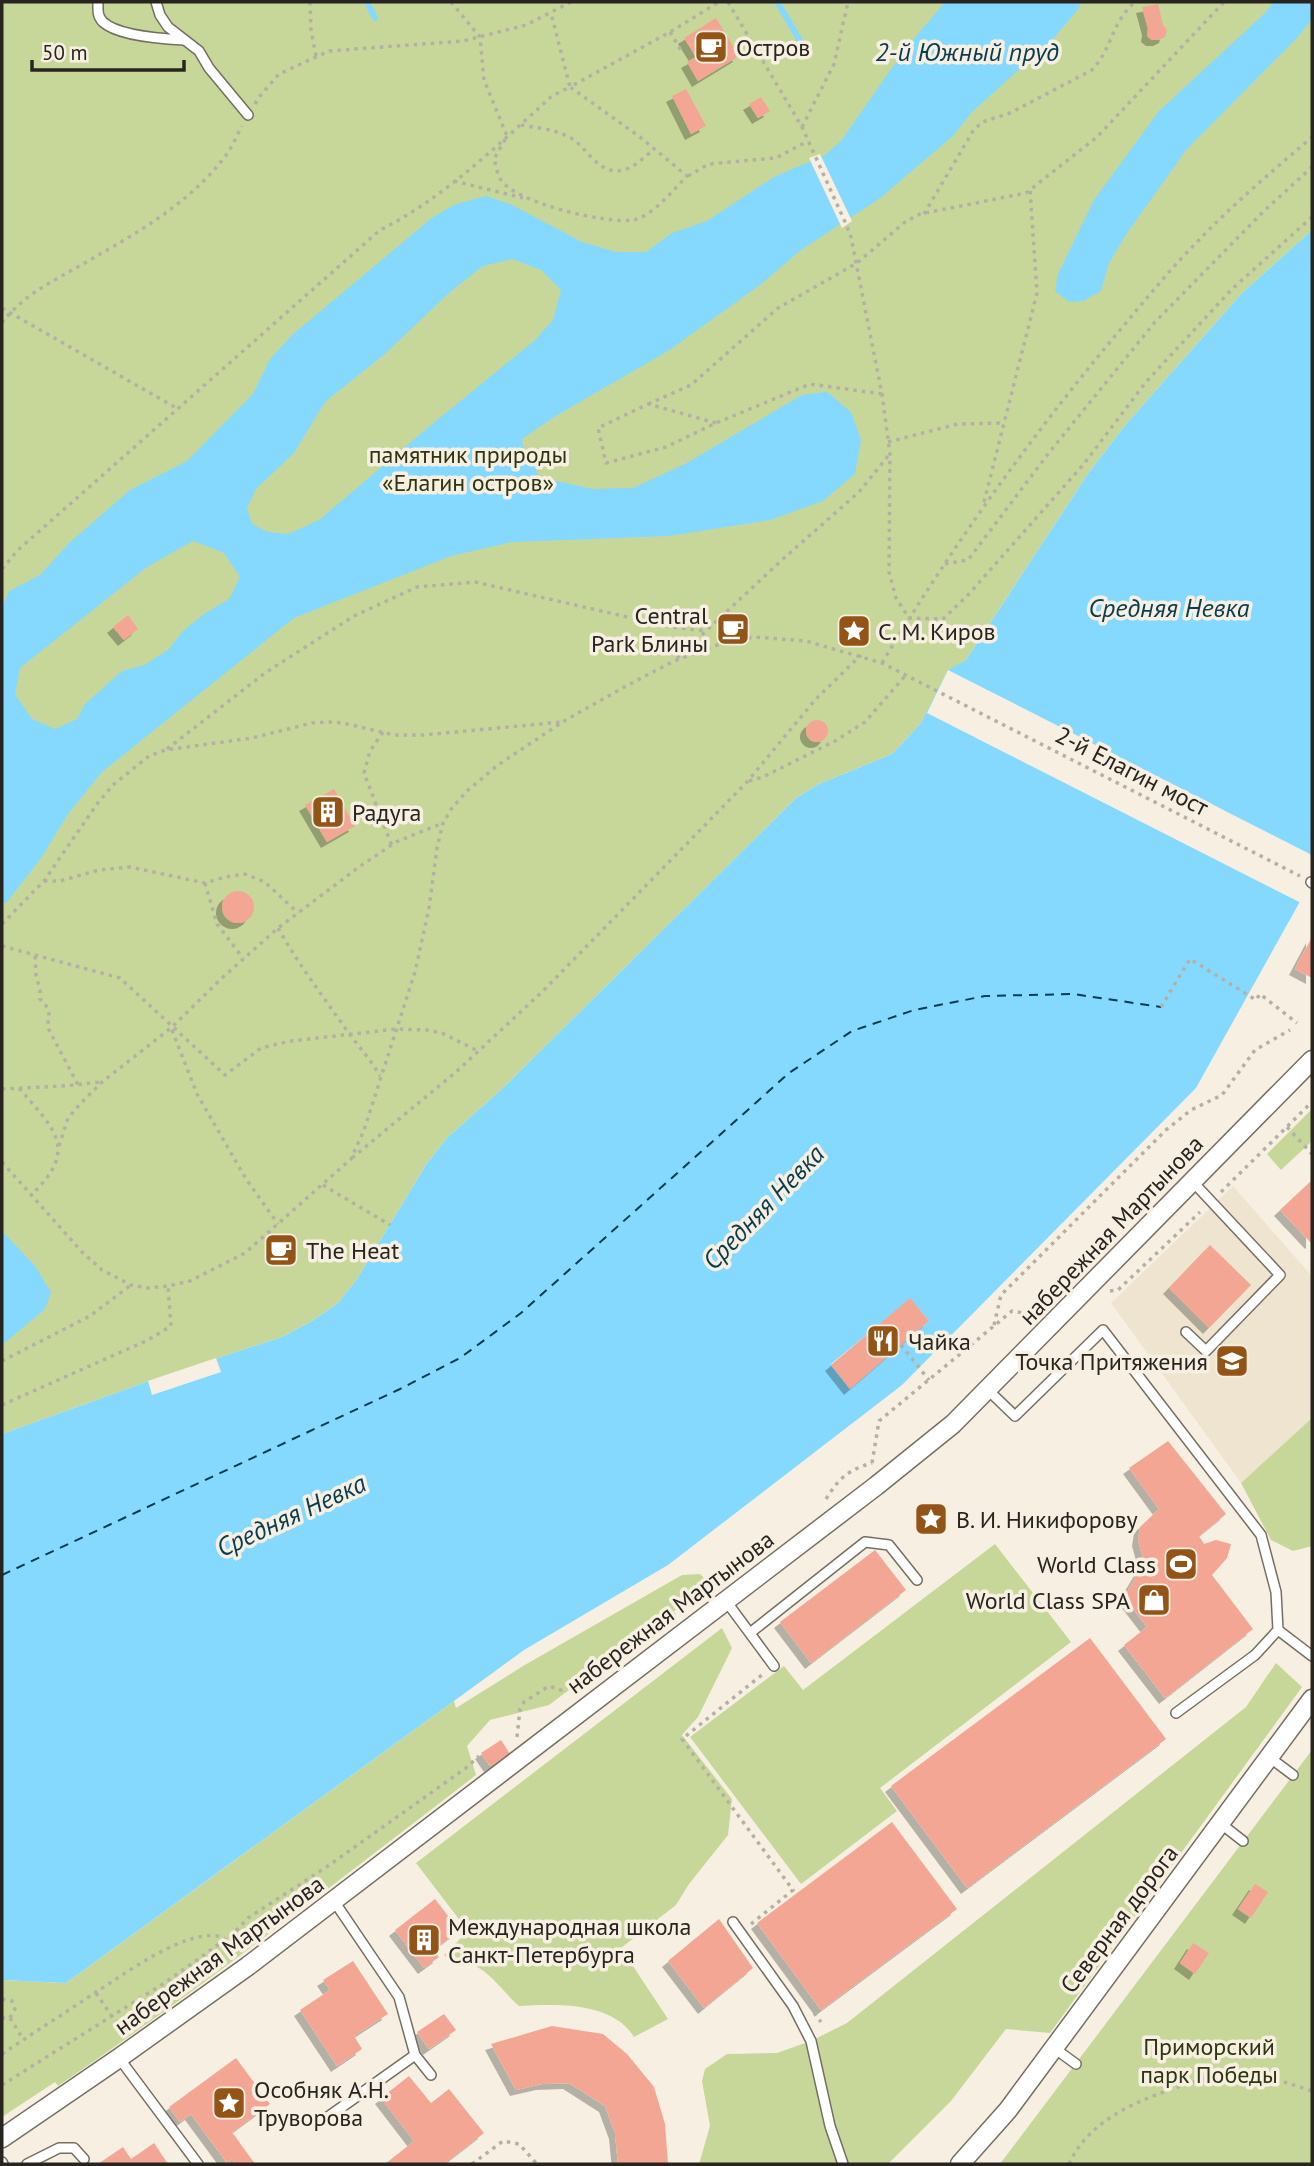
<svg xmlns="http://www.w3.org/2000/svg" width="1314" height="2166" viewBox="0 0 1314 2166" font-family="'PT Sans',sans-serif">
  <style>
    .built { fill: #efe4cf }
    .green { fill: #c7d799 }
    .water { fill: #85d9fe; fill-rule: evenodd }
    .pier { fill: #f7f0e2 }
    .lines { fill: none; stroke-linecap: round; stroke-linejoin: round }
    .stream { stroke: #85d9fe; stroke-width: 6 }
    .ferry { stroke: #093c4f; stroke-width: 2; stroke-dasharray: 9 7; stroke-linecap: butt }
    .building { fill: #f4a694; filter: url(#shadow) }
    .lane-casing { stroke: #756e62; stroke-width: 12 }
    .street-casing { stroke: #756e62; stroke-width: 21 }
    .path { stroke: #b5b0a5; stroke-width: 3.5; stroke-dasharray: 3.5 5; stroke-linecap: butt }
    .lane { stroke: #fff; stroke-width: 9 }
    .street { stroke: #fff; stroke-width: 18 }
    .labels { text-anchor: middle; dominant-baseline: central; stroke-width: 7; stroke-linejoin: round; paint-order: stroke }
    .poi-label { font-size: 24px; fill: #282520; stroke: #f7f0e2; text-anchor: start }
    .park-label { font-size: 24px; fill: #2e360f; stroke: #f7f0e2 }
    .street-label { font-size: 24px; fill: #282520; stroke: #f7f0e2 }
    .water-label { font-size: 26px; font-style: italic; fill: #093c4f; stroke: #f7f0e2 }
  </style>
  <defs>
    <filter id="shadow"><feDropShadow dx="-6" dy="6" stdDeviation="0" flood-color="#0004"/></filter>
  </defs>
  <rect width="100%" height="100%" fill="#f7f0e2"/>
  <polygon class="built" points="1233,1186 1312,1276 1312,1418 1241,1483 1111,1303"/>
  <g class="green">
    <polygon points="2,2 1312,2 1312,230 1242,293 1127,423 1089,472 966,660 948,671 921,723 892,754 819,784 796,798 504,1087 448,1137 427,1163 357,1279 338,1303 312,1321 282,1337 160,1377 2,1434"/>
    <polygon points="1312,1109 1312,1141 1281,1170 1267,1154"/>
    <polygon points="1312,1418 1312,1546 1293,1551 1271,1540 1241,1483"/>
    <polygon points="995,1544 1071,1642 880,1788 897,1811 801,1884 690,1737 784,1666 803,1690"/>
    <path d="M700 1574 707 1581 701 1591 549 1705 490 1720 467 1746 476 1775C338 1881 202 1988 58 2086L55 2082 2 2117V1980L66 1983 454 1701 456 1708 523 1666 682 1575Z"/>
    <path d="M722 1628 732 1648 698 1717 682 1735 732 1799 728 1835 689 1884 676 1905 621 1948 668 2019 634 2037C612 2001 555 2004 519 2006 505 1994 491 1973 475 1966 469 1963 459 1964 452 1964L444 1955 468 1931 416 1863Z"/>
    <polygon points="1276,1663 1302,1687 1050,2033 1006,2029 951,2101 888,2164 699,2164 710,2126 702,2081 705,2069 727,2054 777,2053 811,2041 847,2023 1246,1707"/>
    <polygon points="1312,1750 1312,2164 1000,2164"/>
  </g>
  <g class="water">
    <path d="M945 2H1082L1076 12 1052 40 972 112 953 136 879 199 801 250 760 285 668 351 554 417 522 439 524 455 535 466 540 484 556 481 593 489 633 488 685 464 802 395 827 392 851 412 861 440 855 474 823 501 770 520 669 536 512 542 451 556 294 618 102 772 68 814 41 858 7 902 2 905V607L9 591 40 575 69 543 130 490 187 461 253 394 270 359 292 335 433 217 456 204 486 196 510 204 582 242 616 252H646L672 233 707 221 774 177 825 155 841 141 905 49ZM512 259 541 270 561 290 553 320 534 341 425 430 319 520 288 534 268 532 252 524 247 508 256 489 294 453 325 402 386 353 450 292 483 266ZM193 541 224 553 240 577 229 599 204 614 183 631 168 650 144 665 122 671 85 704 77 719 55 729 32 719 15 694 20 668 147 567Z"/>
    <polygon points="1273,2 1312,2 1312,19 1297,38 1187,149 1127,233 1109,263 1101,291 1083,301 1069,302 1055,291 1058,274 1094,200 1159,111 1266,12"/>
    <path d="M1312 230V880L1196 1088 902 1385 668 1565 524 1650 66 1983 2 1980V1434L160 1377 282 1337 312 1321 338 1303 357 1279 427 1163 448 1137 504 1087 796 798 819 784 892 754 921 723 948 670 966 660 1089 472 1127 423 1242 293ZM910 1299 929 1321 850 1388 831 1364Z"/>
    <polygon points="2,1231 35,1266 51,1292 45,1309 2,1345"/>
  </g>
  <g class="pier">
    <polygon points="820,154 852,221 842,228 809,158"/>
    <polygon points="948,670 1312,855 1312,880 1301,903 927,713"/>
    <polygon points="216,1358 221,1372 152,1395 148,1381"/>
  </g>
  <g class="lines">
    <g class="stream">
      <polyline points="367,2 375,18"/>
      <polyline points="778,3 804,48"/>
    </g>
    <polyline class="ferry" points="2,1575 400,1389 460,1358 521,1313 789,1073 852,1031 914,1010 985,996 1073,994 1161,1007"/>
  </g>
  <g class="building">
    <polygon points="1158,4 1163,25 1167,30 1165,37 1159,40 1152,40 1147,36 1148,29 1142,7"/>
    <polygon points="716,18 739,56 698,81 687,62 696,57 684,38"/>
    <polygon points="686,89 706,126 691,134 672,96"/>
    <polygon points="761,97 770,111 758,118 749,104"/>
    <polygon points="128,615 138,629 124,640 113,627"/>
    <polygon points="741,623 742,633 727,635 726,626"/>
    <circle cx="817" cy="731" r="11"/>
    <polygon points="334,789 355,826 327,842 305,805"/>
    <circle cx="238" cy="907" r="16"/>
    <polygon points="1312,937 1312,978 1295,969"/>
    <polygon points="1312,1180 1312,1242 1311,1243 1280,1210"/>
    <polygon points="1210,1245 1251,1285 1209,1328 1169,1288"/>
    <polygon points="910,1298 929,1321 850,1389 831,1365"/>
    <polygon points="1168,1441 1226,1514 1199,1536 1204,1544 1216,1540 1231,1544 1227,1558 1212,1575 1253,1629 1165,1698 1124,1645 1147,1627 1127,1601 1128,1590 1140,1570 1143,1558 1138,1540 1140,1527 1159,1509 1129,1468"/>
    <polygon points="875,1550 906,1590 811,1663 780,1622"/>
    <polygon points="1090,1638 1166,1739 967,1888 891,1786"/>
    <polygon points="501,1740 510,1754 490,1766 481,1753"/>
    <polygon points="892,1822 957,1909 821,2010 757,1923"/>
    <polygon points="1255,1884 1268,1892 1251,1918 1238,1909"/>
    <polygon points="435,1899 459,1930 434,1950 439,1957 424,1968 395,1930"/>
    <polygon points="719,1919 753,1968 704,2008 668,1961"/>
    <polygon points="1193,1943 1209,1953 1195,1974 1180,1963"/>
    <polygon points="353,1961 388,2014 354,2036 362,2049 337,2066 300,2010 330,1990 323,1980"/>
    <polygon points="444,2014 456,2030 429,2049 417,2032"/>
    <polygon points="552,2026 603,2034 627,2054 654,2087 665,2124 668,2164 618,2164 615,2133 605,2106 569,2083 542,2084 516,2090 491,2044"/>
    <polygon points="236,2058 270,2104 232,2132 255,2164 235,2164 232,2159 227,2163 191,2114 180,2122 169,2107"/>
    <polygon points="409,2076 431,2103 449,2089 484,2133 444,2164 385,2164 414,2141 381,2098"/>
    <polygon points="154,2143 168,2164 98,2164 123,2147 131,2159"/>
  </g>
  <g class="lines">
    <defs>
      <g id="lane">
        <path d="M98 2C98 10 97 16 103 22 118 36 164 39 184 40"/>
        <polyline points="156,2 160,15 168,27 199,51 209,68 248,115"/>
        <polyline points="1311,882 1312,883"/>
        <polyline points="1186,1332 1206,1351 1280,1275 1193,1182"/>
        <polyline points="988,1390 1015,1416 1103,1330 1261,1535 1276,1592 1278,1630 1255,1655 1176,1713"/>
        <polyline points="726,1601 774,1666"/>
        <polyline points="1278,1630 1312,1656"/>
        <polyline points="750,1633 865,1542 889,1545 917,1580"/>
        <polyline points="1269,1757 1293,1775"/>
        <polyline points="1220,1823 1243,1841"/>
        <polyline points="334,1901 399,1997 415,2055 431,2075"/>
        <polyline points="733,1922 793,2006 811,2041 830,2126 843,2164"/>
        <polyline points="1054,2048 1076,2064"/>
        <polyline points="119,2058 198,2164"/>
        <polyline points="318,2124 415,2055"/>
        <polyline points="2,2162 3,2164"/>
        <polyline points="27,2164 59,2148 74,2148 84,2159"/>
      </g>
      <g id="street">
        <polyline points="2,2138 119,2058 248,1966 876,1486 953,1424 1312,1060"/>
        <polyline points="960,2164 1008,2110 1312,1699"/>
      </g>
    </defs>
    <use href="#lane" class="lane-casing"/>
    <use href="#street" class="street-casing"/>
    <g class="path">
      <polyline points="310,2 311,30 316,56"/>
      <path d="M451 2 480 37 484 80 507 136 494 159C496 165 497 175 501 180 516 203 606 224 633 220 652 217 674 189 687 176L640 137 570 87 670 32 719 2"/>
      <polyline points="728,2 802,127 846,224 851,237 882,394 890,454 889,572 896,598 909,618 943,619 968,595 1083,465 1146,382 1232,289 1312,217"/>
      <polyline points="670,32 682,52"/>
      <polyline points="255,104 260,96 279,74 329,51 463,41 526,25 571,2"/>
      <path d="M521 125C537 128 554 129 569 137 579 142 585 151 593 159 617 183 635 166 654 149"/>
      <polyline points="802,127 834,64 848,2"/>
      <polyline points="688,176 709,164 776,158 808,141"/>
      <polyline points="454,181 523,198"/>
      <path d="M924 214 973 131 982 122 1010 113 1092 70C1112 49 1111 23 1135 2"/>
      <polyline points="2,308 178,409"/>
      <path d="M2 323C23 295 53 281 83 264 135 234 190 204 227 154 233 145 237 135 242 126"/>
      <polyline points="648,404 691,385 778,308 857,263 905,222 920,214 1026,193 1097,137 1224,2"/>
      <polyline points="716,423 648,404 598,428 606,463 666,447 716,423 810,384 882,394"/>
      <polyline points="888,442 958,424 1004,423"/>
      <polyline points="984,502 1037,293 1030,189"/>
      <polyline points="945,564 968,560 1048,454 1155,322 1264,211 1312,167"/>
      <path d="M2 569 18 550 380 230C443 199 500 143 552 96L570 87 551 13"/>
      <polyline points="677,658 783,559 859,492 888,456"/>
      <path d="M882 663C951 548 1029 439 1115 336 1143 303 1169 270 1199 240 1234 203 1274 170 1312 137"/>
      <polyline points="383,732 370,751 364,773 392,846"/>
      <polyline points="167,749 265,673 354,616 417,587 475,582 671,627 707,631"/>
      <polyline points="749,781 763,777 835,741 865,722 905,676"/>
      <polyline points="44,881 60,881 99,870 130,867 205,883 225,877 245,874 265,882 298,913"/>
      <polyline points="205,883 217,924 243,958"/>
      <polyline points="2,924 44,881 97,804 113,785 149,756 165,750 252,738 312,723 329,722 343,723 394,735 423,735 562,722"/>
      <path d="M278 928C299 965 324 998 348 1032 359 1047 371 1060 380 1076"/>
      <polyline points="2,946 120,978 225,1075 261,1048 291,1041 396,1029 427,1030 442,1033 478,1051"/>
      <path d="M35 956 36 975 40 990V999C49 1007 51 1014 47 1026L78 1085"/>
      <polyline points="1161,1007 1190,959 1256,1000 1260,994 1297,1023"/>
      <polyline points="172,1030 197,1094 246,1179 278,1224"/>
      <path d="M19 1088C54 1129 80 1149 31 1195"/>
      <polyline points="2,1089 63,1086 101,1082"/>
      <polyline points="1287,1127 1312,1154"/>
      <polyline points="59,1146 68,1118 81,1103 102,1082 171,1028 222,978 278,928 359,867 396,842 443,823"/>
      <polyline points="352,1158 456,1072 543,991 747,782 815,700 861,655"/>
      <polyline points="2,1162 82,1252 102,1270 131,1285 148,1288 168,1286 190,1281 245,1253 351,1159 364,1130 415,972 429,908 437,848 443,823 452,808 467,791 498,765 564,721 628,685 674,661 726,642 754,637 806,641 882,663 1300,876"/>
      <polyline points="323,1185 390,1225"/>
      <polyline points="1221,1192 1312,1102"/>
      <polyline points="1110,1291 1118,1290 1200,1212"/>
      <polyline points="994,1325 1001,1295 1166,1130 1191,1110 1222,1095 1255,1050 1290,1030"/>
      <polyline points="901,1345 929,1380"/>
      <polyline points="2,1361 90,1316 131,1285"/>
      <polyline points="2,1405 148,1340 171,1326 168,1286"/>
      <polyline points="872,1463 879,1421 1012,1311 1034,1315"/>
      <path d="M826 1499C839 1478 848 1470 872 1463"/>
      <polyline points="517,1737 520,1709 524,1702 549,1686 561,1690 567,1687 681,1609"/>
      <polyline points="751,1924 793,1890 682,1739 763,1674"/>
      <polyline points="96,1993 124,2034"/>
      <polyline points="2,1999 12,2001 15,2009 10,2018 2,2018"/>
      <polyline points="814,2013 821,2022"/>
      <polyline points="10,2018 23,2039"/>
      <path d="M2 2054C33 2033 65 2013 96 1992 125 1974 182 1931 217 1936 226 1938 232 1945 237 1952"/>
      <polyline points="2,2085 166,1982 233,1934 248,1918 328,1866 466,1768 479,1756"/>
      <polyline points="472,2164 503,2141 519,2144 537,2164"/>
      <path d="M1069 2164C1091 2115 1149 2096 1197 2081 1207 2078 1222 2071 1233 2072 1255 2072 1291 2084 1312 2091"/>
    </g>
    <use href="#lane" class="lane"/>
    <use href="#street" class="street"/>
  </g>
  <defs>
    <symbol id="cafe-square" viewBox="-11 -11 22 22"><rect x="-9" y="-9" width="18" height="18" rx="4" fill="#925517" stroke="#f7f0e2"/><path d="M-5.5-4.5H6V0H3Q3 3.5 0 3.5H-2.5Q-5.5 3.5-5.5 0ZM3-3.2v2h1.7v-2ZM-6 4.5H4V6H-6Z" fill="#fff"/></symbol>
    <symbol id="sight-square" viewBox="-11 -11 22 22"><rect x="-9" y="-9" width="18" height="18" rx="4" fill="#925517" stroke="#f7f0e2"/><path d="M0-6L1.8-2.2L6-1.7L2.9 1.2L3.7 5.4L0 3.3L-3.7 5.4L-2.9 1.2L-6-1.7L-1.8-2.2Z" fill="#fff"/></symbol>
    <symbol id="building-square" viewBox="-11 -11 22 22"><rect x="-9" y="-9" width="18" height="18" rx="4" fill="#925517" stroke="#f7f0e2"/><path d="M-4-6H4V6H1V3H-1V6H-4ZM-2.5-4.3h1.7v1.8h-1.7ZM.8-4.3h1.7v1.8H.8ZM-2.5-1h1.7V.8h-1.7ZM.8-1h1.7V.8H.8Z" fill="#fff"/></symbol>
    <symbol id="restaurant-square" viewBox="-11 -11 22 22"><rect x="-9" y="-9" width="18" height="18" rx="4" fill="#925517" stroke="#f7f0e2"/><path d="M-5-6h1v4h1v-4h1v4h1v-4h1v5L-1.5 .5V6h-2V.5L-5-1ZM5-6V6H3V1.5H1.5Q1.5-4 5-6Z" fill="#fff"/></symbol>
    <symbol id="school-square" viewBox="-11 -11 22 22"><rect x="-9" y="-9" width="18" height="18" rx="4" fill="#925517" stroke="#f7f0e2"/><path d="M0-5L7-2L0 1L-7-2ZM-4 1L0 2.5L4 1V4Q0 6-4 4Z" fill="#fff"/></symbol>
    <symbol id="stadium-square" viewBox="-11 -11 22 22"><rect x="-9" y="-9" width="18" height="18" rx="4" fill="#925517" stroke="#f7f0e2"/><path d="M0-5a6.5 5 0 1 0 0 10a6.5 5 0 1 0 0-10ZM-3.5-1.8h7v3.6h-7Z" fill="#fff"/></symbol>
    <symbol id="shop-square" viewBox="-11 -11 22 22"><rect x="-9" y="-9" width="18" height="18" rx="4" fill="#925517" stroke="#f7f0e2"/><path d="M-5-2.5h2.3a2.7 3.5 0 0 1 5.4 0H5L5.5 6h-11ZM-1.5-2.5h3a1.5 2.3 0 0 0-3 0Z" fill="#fff"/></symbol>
  </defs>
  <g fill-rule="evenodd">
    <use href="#cafe-square" x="692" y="28" width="38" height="38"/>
    <use href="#cafe-square" x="714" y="610" width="38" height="38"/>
    <use href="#sight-square" x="835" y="612" width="38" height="38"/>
    <use href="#building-square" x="309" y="793" width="38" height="38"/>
    <use href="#cafe-square" x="262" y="1231" width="38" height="38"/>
    <use href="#restaurant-square" x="864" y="1322" width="38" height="38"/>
    <use href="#school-square" x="1213" y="1342" width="38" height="38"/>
    <use href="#sight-square" x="912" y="1500" width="38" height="38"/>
    <use href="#stadium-square" x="1162" y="1545" width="38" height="38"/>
    <use href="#shop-square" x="1135" y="1581" width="38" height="38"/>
    <use href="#building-square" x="405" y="1921" width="38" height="38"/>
    <use href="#sight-square" x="210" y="2084" width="38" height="38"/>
  </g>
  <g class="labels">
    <g class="poi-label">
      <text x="736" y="47">Остров</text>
      <text x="708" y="615" text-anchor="end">Central<tspan x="708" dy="28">Park Блины</tspan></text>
      <text x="878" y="631">С. М. Киров</text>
      <text x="352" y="812">Радуга</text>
      <text x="306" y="1250">The Heat</text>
      <text x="908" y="1341">Чайка</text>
      <text x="1208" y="1361" text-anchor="end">Точка Притяжения</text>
      <text x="956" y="1519">В. И. Никифорову</text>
      <text x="1156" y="1564" text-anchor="end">World Class</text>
      <text x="1130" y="1600" text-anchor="end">World Class SPA</text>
      <text x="448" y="1926">Международная школа<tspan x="448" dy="28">Санкт-Петербурга</tspan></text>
      <text x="254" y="2089">Особняк А.Н.<tspan x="254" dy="28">Труворова</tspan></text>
    </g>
    <g class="park-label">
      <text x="468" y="454">памятник природы<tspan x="468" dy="28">«Елагин остров»</tspan></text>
      <text x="1209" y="2046">Приморский<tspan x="1209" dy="28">парк Победы</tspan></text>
    </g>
    <g class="street-label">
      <text transform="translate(1132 771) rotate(27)">2-й Елагин мост</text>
      <text transform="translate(1111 1230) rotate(-46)">набережная Мартынова</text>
      <text transform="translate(670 1612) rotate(-37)">набережная Мартынова</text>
      <text transform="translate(1119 1919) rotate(-53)">Северная дорога</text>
      <text transform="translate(219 1955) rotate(-36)">набережная Мартынова</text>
    </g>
    <g class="water-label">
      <text x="967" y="51">2-й Южный пруд</text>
      <text x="1169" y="607">Средняя Невка</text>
      <text transform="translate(763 1207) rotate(-46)">Средняя Невка</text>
      <text transform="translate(291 1515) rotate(-25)">Средняя Невка</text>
    </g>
  </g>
  <rect width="1314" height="2166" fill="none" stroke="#282520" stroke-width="7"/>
  <path d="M32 60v10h152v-10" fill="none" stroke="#282520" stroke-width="3.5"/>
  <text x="42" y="60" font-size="21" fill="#282520" stroke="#f7f0e2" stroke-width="5" paint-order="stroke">50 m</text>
</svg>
